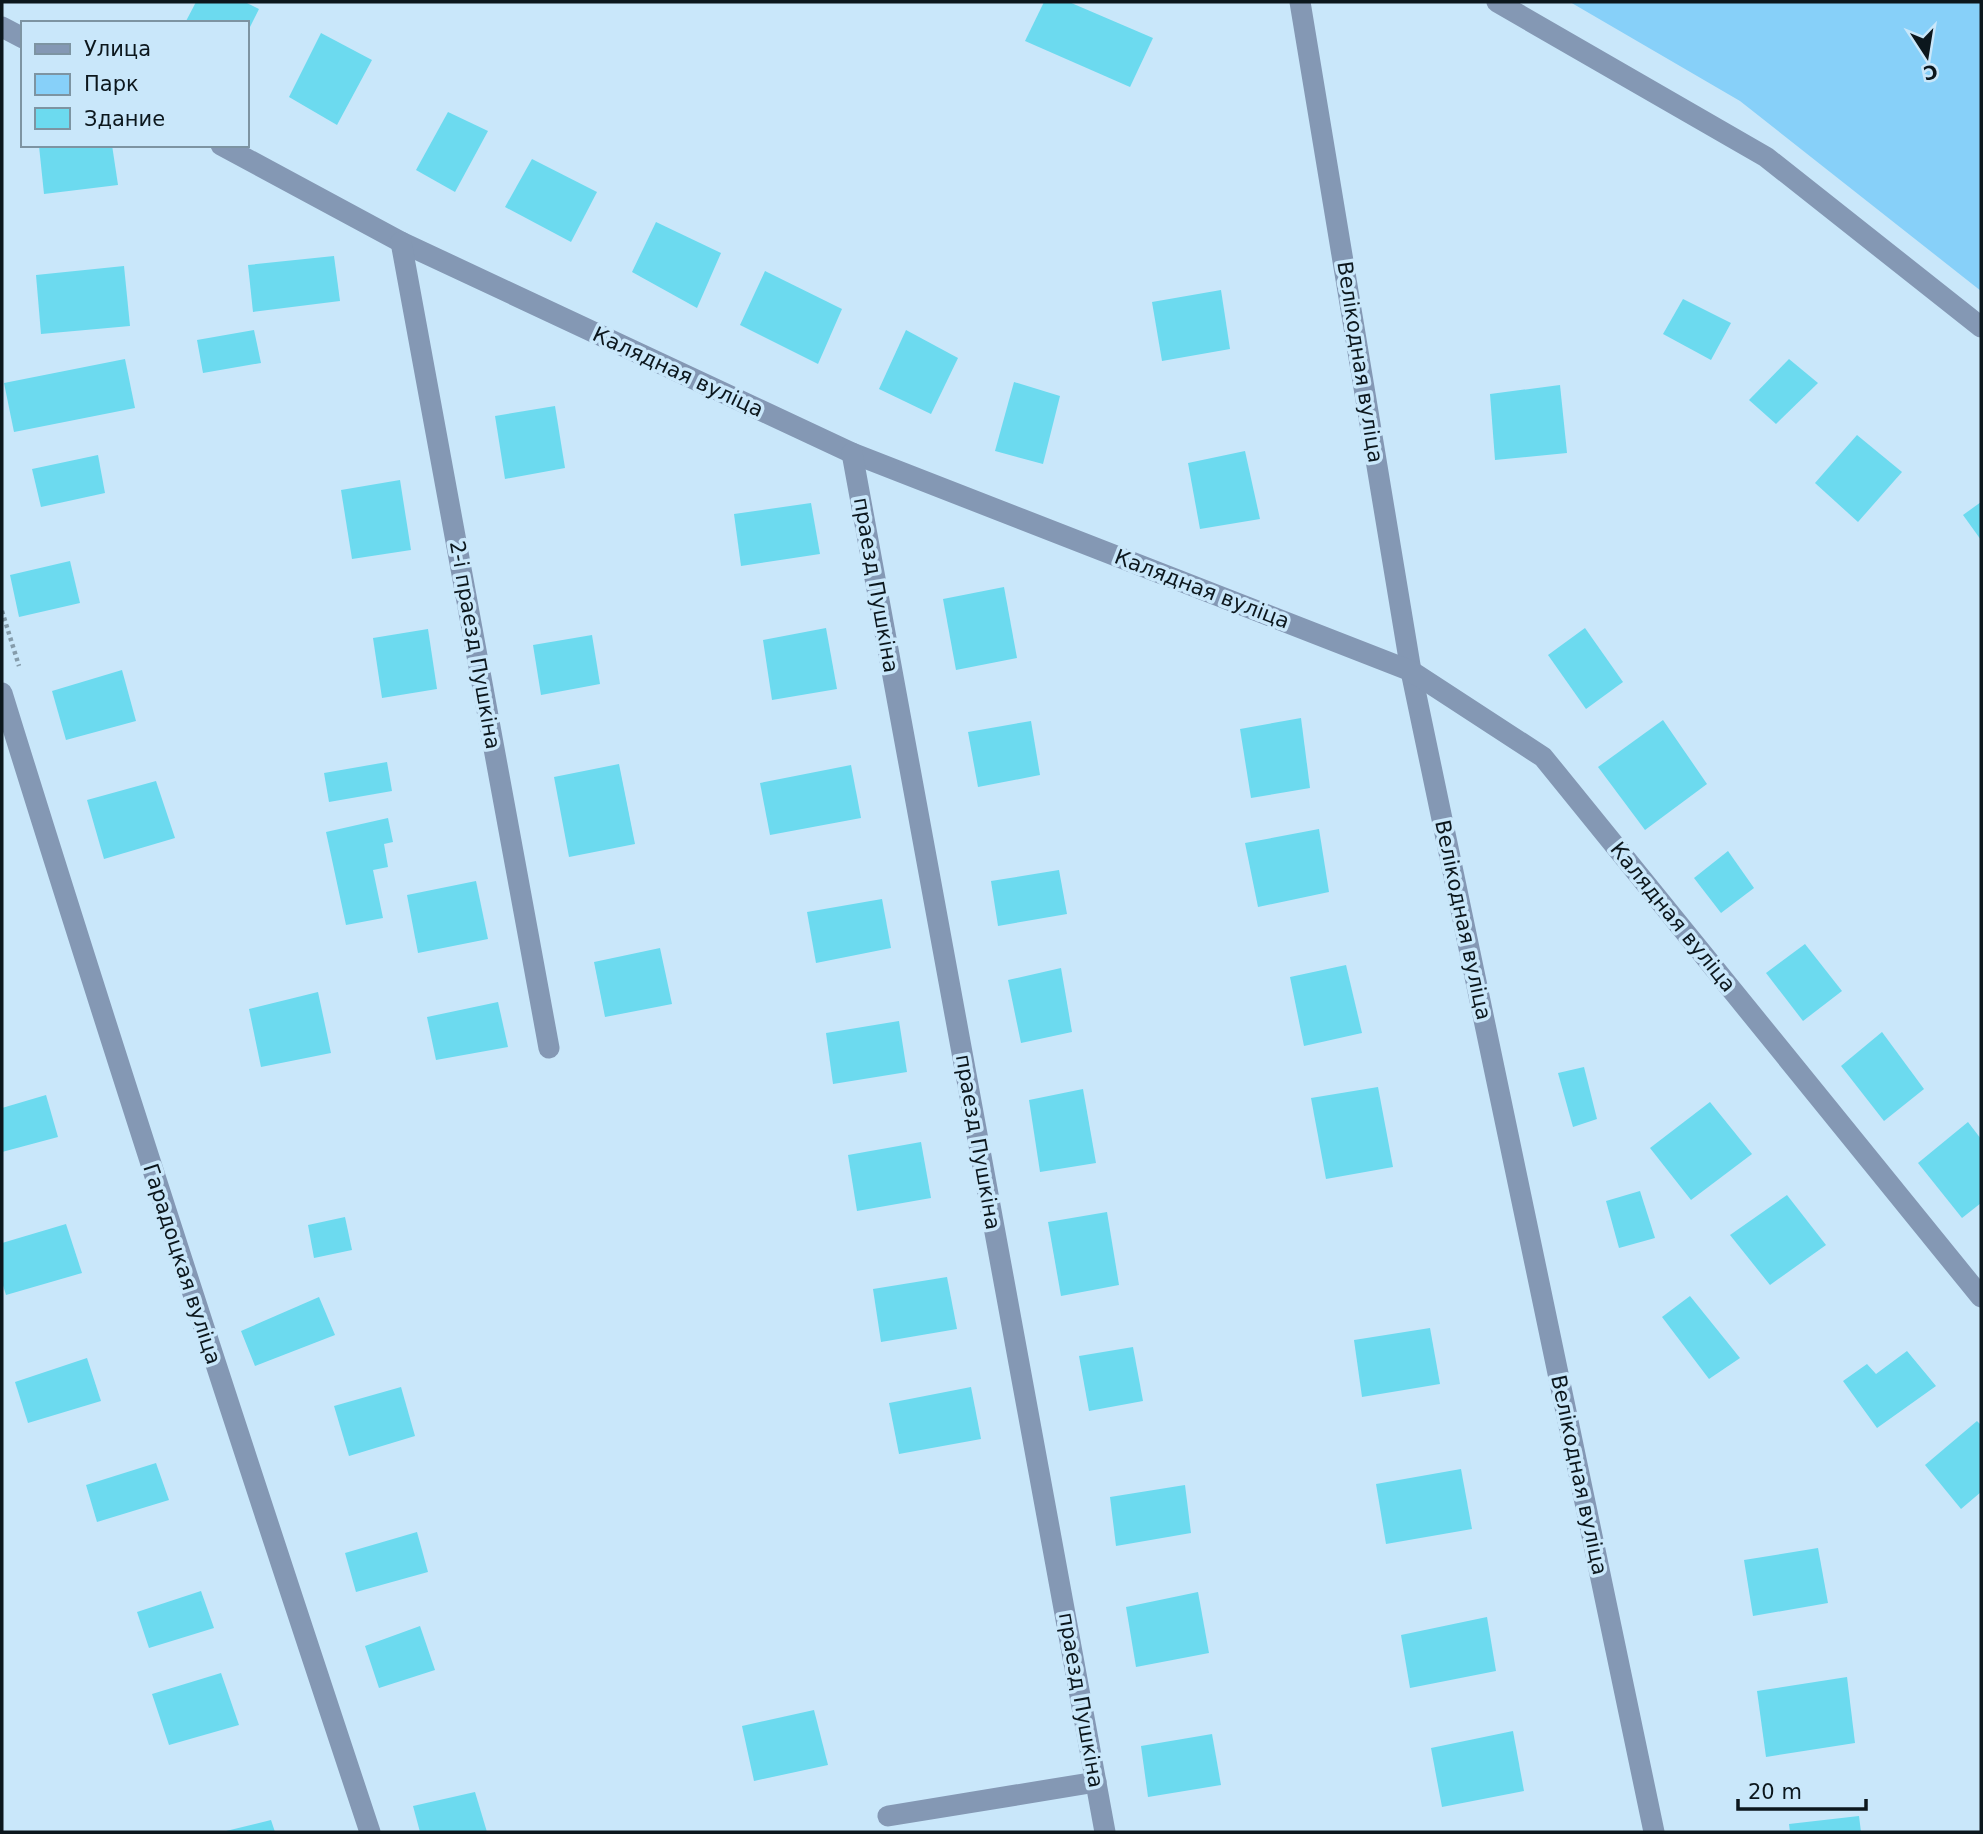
<svg xmlns="http://www.w3.org/2000/svg" width="1983" height="1834" viewBox="0 0 1983 1834" font-family="'DejaVu Sans',sans-serif">
  <style>
    .green { fill: #87d0f9 }
    .building { fill: #6cdaef }
    .lines { fill: none; stroke-linecap: round; stroke-linejoin: round }
    .path { stroke: #859cab; stroke-width: 4.5; stroke-dasharray: 3.5 3.5; stroke-linecap: butt }
    .minor { stroke: #8498b4; stroke-width: 21 }
    .labels { text-anchor: middle; dominant-baseline: central; stroke-width: 7; stroke-linejoin: round; paint-order: stroke }
    .street-label { font-size: 21px; fill: #0c171d; stroke: #c9e7fa }
  </style>
  <rect width="100%" height="100%" fill="#c9e7fa"/>
  <polygon class="green" points="1570,2 1981,2 1981,291 1740,101"/>
  <g class="building">
    <polygon points="196,2 245,2 259,9 247,33 247,23 185,23"/>
    <polygon points="1044,2 1069,2 1153,38 1130,87 1025,41"/>
    <polygon points="321,33 372,60 337,125 289,97"/>
    <polygon points="448,112 488,131 455,192 416,170"/>
    <polygon points="112,145 118,185 44,194 39,146"/>
    <polygon points="532,159 597,192 571,242 505,207"/>
    <polygon points="656,222 721,253 697,308 632,272"/>
    <polygon points="334,256 340,301 253,312 248,265"/>
    <polygon points="124,266 130,326 41,334 36,275"/>
    <polygon points="765,271 842,309 818,364 740,325"/>
    <polygon points="1221,290 1230,349 1162,361 1152,302"/>
    <polygon points="1683,299 1731,323 1711,360 1663,334"/>
    <polygon points="254,330 261,363 203,373 197,340"/>
    <polygon points="906,330 958,358 931,414 879,389"/>
    <polygon points="125,359 135,408 14,432 4,383"/>
    <polygon points="1789,359 1818,383 1776,424 1749,400"/>
    <polygon points="1014,382 1060,396 1043,464 995,451"/>
    <polygon points="1560,385 1567,453 1495,460 1490,394"/>
    <polygon points="555,406 565,468 505,479 495,416"/>
    <polygon points="1857,435 1902,472 1858,522 1815,483"/>
    <polygon points="1245,451 1260,519 1200,529 1188,463"/>
    <polygon points="98,455 105,493 41,507 32,469"/>
    <polygon points="400,480 411,550 352,559 341,490"/>
    <polygon points="1981,502 1981,540 1963,515"/>
    <polygon points="811,503 820,554 741,566 734,514"/>
    <polygon points="70,561 80,603 19,617 10,575"/>
    <polygon points="1004,587 1017,658 956,670 943,599"/>
    <polygon points="826,628 837,689 772,700 763,640"/>
    <polygon points="1585,628 1623,682 1586,709 1548,655"/>
    <polygon points="428,629 437,689 382,698 373,638"/>
    <polygon points="592,635 600,684 541,695 533,645"/>
    <polygon points="122,670 136,721 66,740 52,691"/>
    <polygon points="1301,718 1310,788 1251,798 1240,729"/>
    <polygon points="1663,720 1707,784 1645,830 1598,767"/>
    <polygon points="1031,721 1040,775 978,787 968,732"/>
    <polygon points="387,762 392,791 329,802 324,773"/>
    <polygon points="619,764 635,844 569,857 554,777"/>
    <polygon points="851,765 861,818 770,835 760,783"/>
    <polygon points="156,781 175,838 104,859 87,800"/>
    <polygon points="388,818 393,842 384,844 388,867 373,870 383,918 346,925 326,832"/>
    <polygon points="1319,829 1329,892 1258,907 1245,843"/>
    <polygon points="1728,851 1754,888 1721,913 1694,878"/>
    <polygon points="1059,870 1067,914 998,926 991,881"/>
    <polygon points="476,881 488,939 418,953 407,895"/>
    <polygon points="882,899 891,948 816,963 807,912"/>
    <polygon points="1805,944 1842,991 1803,1021 1766,973"/>
    <polygon points="660,948 672,1004 605,1017 594,962"/>
    <polygon points="1346,965 1362,1033 1304,1046 1290,977"/>
    <polygon points="1061,968 1072,1032 1021,1043 1008,980"/>
    <polygon points="318,992 331,1053 261,1067 249,1009"/>
    <polygon points="498,1002 508,1047 436,1060 427,1017"/>
    <polygon points="899,1021 907,1072 833,1084 826,1033"/>
    <polygon points="1882,1032 1924,1089 1884,1121 1841,1066"/>
    <polygon points="1584,1067 1597,1119 1573,1127 1558,1073"/>
    <polygon points="1378,1087 1393,1167 1326,1179 1311,1098"/>
    <polygon points="1083,1089 1096,1163 1040,1172 1029,1100"/>
    <polygon points="46,1095 58,1137 2,1152 2,1108"/>
    <polygon points="1710,1102 1752,1154 1691,1200 1650,1148"/>
    <polygon points="1968,1122 1981,1139 1981,1203 1962,1218 1918,1163"/>
    <polygon points="921,1142 931,1198 857,1211 848,1155"/>
    <polygon points="1640,1191 1655,1238 1619,1248 1606,1201"/>
    <polygon points="1787,1195 1826,1245 1770,1285 1730,1235"/>
    <polygon points="1107,1212 1119,1285 1061,1296 1048,1222"/>
    <polygon points="345,1217 352,1250 314,1258 308,1225"/>
    <polygon points="66,1224 82,1273 6,1295 2,1282 2,1243"/>
    <polygon points="947,1277 957,1329 881,1342 873,1289"/>
    <polygon points="1690,1296 1740,1358 1709,1379 1662,1317"/>
    <polygon points="319,1297 335,1335 255,1366 241,1331"/>
    <polygon points="1430,1328 1440,1384 1362,1397 1354,1340"/>
    <polygon points="1133,1347 1143,1401 1089,1411 1079,1356"/>
    <polygon points="1907,1351 1936,1386 1877,1428 1843,1381 1867,1364 1876,1374"/>
    <polygon points="87,1358 101,1401 28,1423 15,1382"/>
    <polygon points="401,1387 415,1436 349,1456 334,1406"/>
    <polygon points="971,1387 981,1439 899,1454 889,1403"/>
    <polygon points="1977,1421 1981,1425 1981,1492 1961,1509 1925,1465"/>
    <polygon points="156,1463 169,1500 97,1522 86,1485"/>
    <polygon points="1461,1469 1472,1529 1386,1544 1376,1484"/>
    <polygon points="1185,1485 1191,1533 1116,1546 1110,1497"/>
    <polygon points="417,1532 428,1572 356,1592 345,1553"/>
    <polygon points="1818,1548 1828,1603 1753,1616 1744,1560"/>
    <polygon points="201,1591 214,1628 149,1648 137,1612"/>
    <polygon points="1198,1592 1209,1653 1136,1667 1126,1607"/>
    <polygon points="1487,1617 1496,1671 1410,1688 1401,1635"/>
    <polygon points="420,1626 435,1670 379,1688 365,1646"/>
    <polygon points="221,1673 239,1725 169,1745 152,1694"/>
    <polygon points="1847,1677 1855,1743 1766,1757 1757,1691"/>
    <polygon points="814,1710 828,1765 754,1781 742,1726"/>
    <polygon points="1513,1731 1524,1791 1442,1807 1431,1748"/>
    <polygon points="1212,1734 1221,1785 1148,1797 1141,1746"/>
    <polygon points="475,1792 487,1832 420,1832 413,1806"/>
    <polygon points="1859,1816 1861,1832 1790,1832 1789,1824"/>
    <polygon points="271,1820 275,1832 226,1832 226,1831"/>
  </g>
  <g class="lines">
    <polyline class="path" points="2,611 19,666"/>
    <g class="minor">
      <polyline points="1300,2 1411,671 1654,1832"/>
      <polyline points="1497,2 1766,157 1981,327"/>
      <polyline points="2,27 23,38"/>
      <polyline points="221,145 401,242 852,453 1411,671 1543,757 1981,1297"/>
      <polyline points="401,242 549,1048"/>
      <polyline points="852,453 1105,1832"/>
      <path d="M2 693C120 1074 244 1453 370 1832"/>
      <polyline points="888,1816 1096,1782"/>
    </g>
  </g>
  <g class="labels">
    <g class="street-label">
      <text transform="translate(1360 362) rotate(81)">Велікодная вуліца</text>
      <text transform="translate(678 372) rotate(25)">Калядная вуліца</text>
      <text transform="translate(876 585) rotate(80)">праезд Пушкіна</text>
      <text transform="translate(1202 589) rotate(21)">Калядная вуліца</text>
      <text transform="translate(475 645) rotate(80)">2-і праезд Пушкіна</text>
      <text transform="translate(1673 917) rotate(51)">Калядная вуліца</text>
      <text transform="translate(1463 920) rotate(78)">Велікодная вуліца</text>
      <text transform="translate(978 1142) rotate(80)">праезд Пушкіна</text>
      <text transform="translate(182 1264) rotate(72)">Гарадоцкая вуліца</text>
      <text transform="translate(1579 1475) rotate(78)">Велікодная вуліца</text>
      <text transform="translate(1081 1700) rotate(80)">праезд Пушкіна</text>
    </g>
  </g>
  <rect width="1983" height="1834" fill="none" stroke="#0c171d" stroke-width="7"/>
  <rect x="21" y="21" width="228" height="126" fill="#c9e7fa" stroke="#7d94a2" stroke-width="2"/>
  <rect x="35" y="44" width="35" height="10" fill="#8498b4" stroke="#7d94a2" stroke-width="2"/>
  <text x="84" y="56" font-size="21" fill="#0c171d">Улица</text>
  <rect x="35" y="74" width="35" height="21" fill="#87d0f9" stroke="#7d94a2" stroke-width="2"/>
  <text x="84" y="91" font-size="21" fill="#0c171d">Парк</text>
  <rect x="35" y="108" width="35" height="21" fill="#6cdaef" stroke="#7d94a2" stroke-width="2"/>
  <text x="84" y="126" font-size="21" fill="#0c171d">Здание</text>
  <g transform="translate(1927 56) rotate(168)" stroke="#c9e7fa" stroke-width="5" paint-order="stroke">
  <path d="M0-5L12 26L0 18L-12 26Z" fill="#0c171d"/>
  <text y="-10" font-size="19" font-weight="bold" text-anchor="middle" fill="#0c171d">С</text>
  </g>
  <path d="M1738 1799v10h128v-10" fill="none" stroke="#0c171d" stroke-width="3.5"/>
  <text x="1748" y="1799" font-size="21" fill="#0c171d" stroke="#c9e7fa" stroke-width="5" paint-order="stroke">20 m</text>
</svg>
